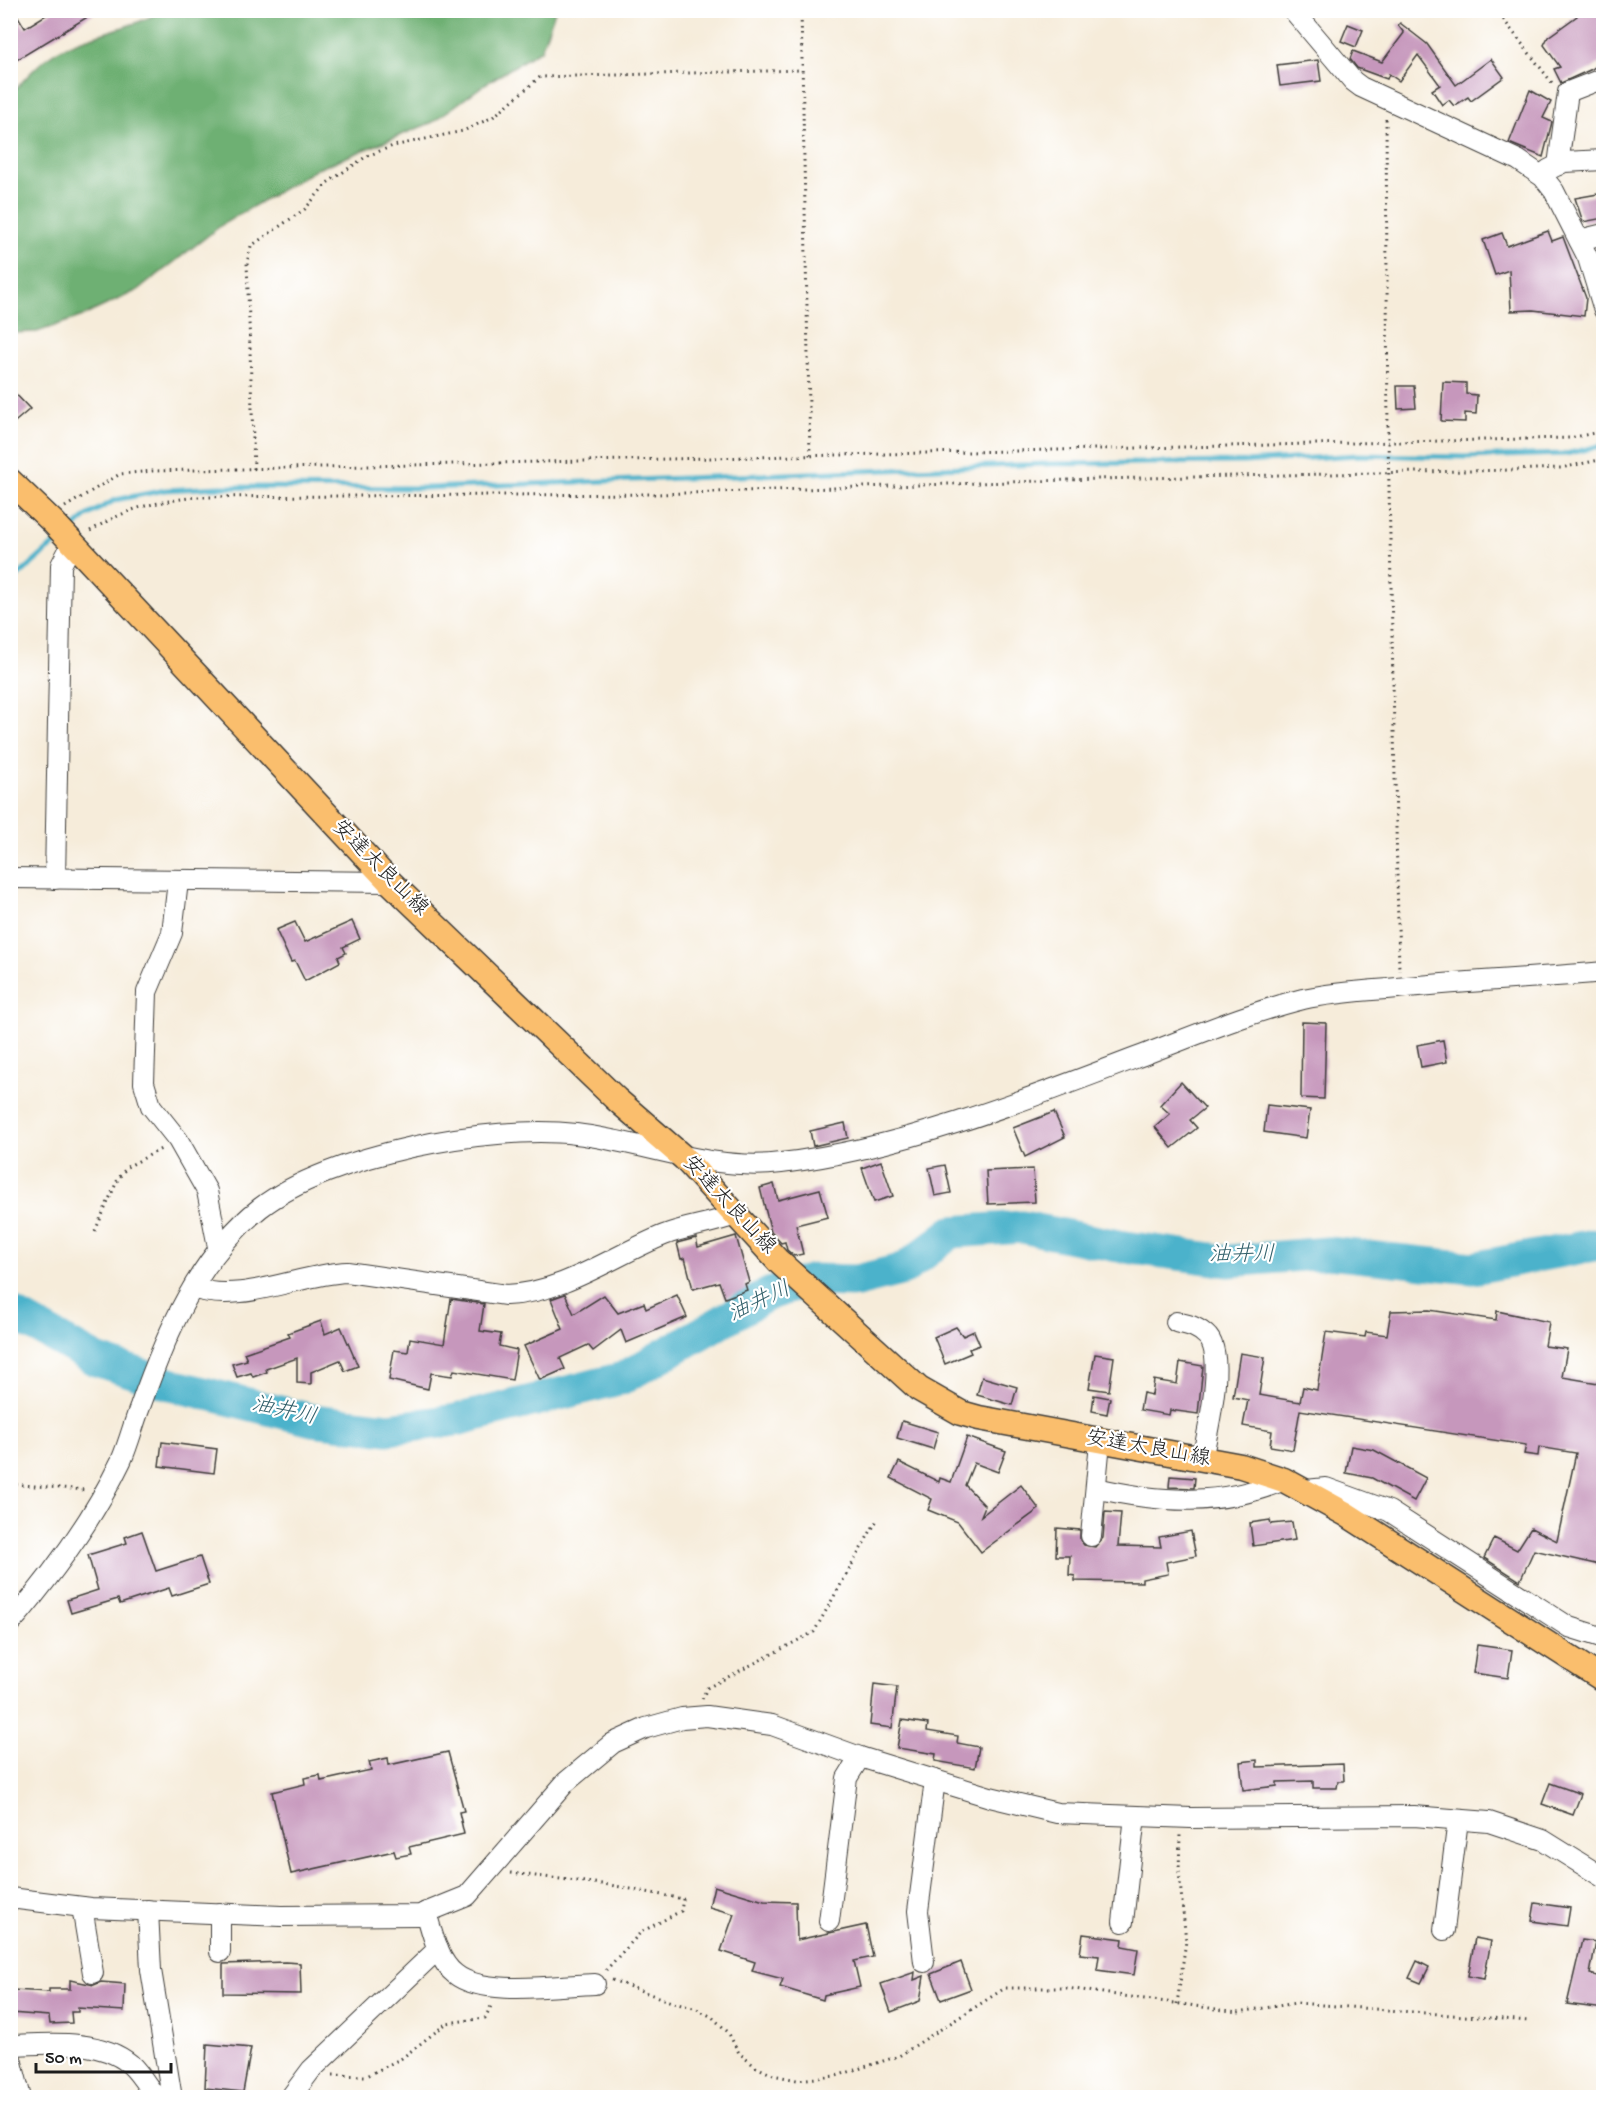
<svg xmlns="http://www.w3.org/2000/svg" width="1614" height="2108" viewBox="0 0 1614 2108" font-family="'Gochi Hand','Klee One',sans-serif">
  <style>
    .forest { fill: #6eb073; stroke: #456648; stroke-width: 1.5 }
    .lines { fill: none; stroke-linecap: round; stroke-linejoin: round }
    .stream { stroke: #4cb2cb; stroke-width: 5 }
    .river { stroke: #4cb2cb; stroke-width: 33 }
    .building { fill: #c697bc }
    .minor-casing { stroke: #3d3b38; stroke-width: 22 }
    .major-casing { stroke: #3d3b38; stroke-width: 27 }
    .path { stroke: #3d3b38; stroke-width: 3; stroke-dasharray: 1.5 4.5; stroke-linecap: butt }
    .minor { stroke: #fff; stroke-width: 20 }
    .major { stroke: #fabe6d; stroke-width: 24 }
    .labels { text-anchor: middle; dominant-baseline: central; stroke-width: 4.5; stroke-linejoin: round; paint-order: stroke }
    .street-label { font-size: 21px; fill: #1c1c1c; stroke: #fff }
    .water-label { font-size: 22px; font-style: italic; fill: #32606b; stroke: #fff }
  </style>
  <rect width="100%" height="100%" fill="#fff"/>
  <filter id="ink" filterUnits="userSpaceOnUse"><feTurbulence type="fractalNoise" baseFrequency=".0167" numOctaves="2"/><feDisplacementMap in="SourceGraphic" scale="12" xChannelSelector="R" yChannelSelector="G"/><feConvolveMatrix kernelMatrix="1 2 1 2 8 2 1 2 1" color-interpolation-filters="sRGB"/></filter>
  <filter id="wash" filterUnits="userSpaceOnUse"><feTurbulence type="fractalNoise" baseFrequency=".008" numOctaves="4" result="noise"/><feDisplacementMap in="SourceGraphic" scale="24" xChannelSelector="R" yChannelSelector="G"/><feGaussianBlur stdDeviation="1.35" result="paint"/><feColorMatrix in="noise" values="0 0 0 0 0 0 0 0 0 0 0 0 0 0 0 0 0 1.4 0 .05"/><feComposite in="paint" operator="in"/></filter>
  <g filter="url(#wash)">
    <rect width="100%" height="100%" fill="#f6ecda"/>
    <path class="forest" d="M163 10H555V11L541 50 485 84 433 122 317 169 223 224 138 290 83 316 37 332 11 333V94C23 81 36 65 51 55 82 33 131 31 163 10Z"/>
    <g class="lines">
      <g class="stream">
        <polyline points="70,531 87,516 115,500 165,490 220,487 425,488 1043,464 1244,462 1358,455 1465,457 1566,454 1604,445"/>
        <polyline points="10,583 60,539"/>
      </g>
      <polyline class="river" points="10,1312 96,1360 176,1386 312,1420 388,1429 456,1420 623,1378 769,1294 813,1280 857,1281 904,1269 952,1232 1022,1227 1118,1246 1228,1261 1328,1253 1473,1268 1604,1243"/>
    </g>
    <g id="blocks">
      <g class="building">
        <polygon points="10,10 14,10 25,28 54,10 99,10 10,64"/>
        <polygon points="1574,10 1604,10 1604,60 1592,69 1561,83 1554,69 1560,67 1544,45 1548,37 1577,16"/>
        <polygon points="1400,23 1427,44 1456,85 1491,59 1504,77 1471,101 1468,97 1454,106 1449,100 1442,105 1432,90 1440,85 1418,55 1399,81 1389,74 1387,79 1357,68 1350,59 1353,51 1382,62 1404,33 1398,25"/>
        <polygon points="1348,24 1363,30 1356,47 1341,41"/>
        <polygon points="1318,60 1321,81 1280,86 1277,65"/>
        <polygon points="1530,90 1551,102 1543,118 1552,122 1543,157 1509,143"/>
        <polygon points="1604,193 1604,218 1583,222 1575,198"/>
        <polygon points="1548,231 1552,241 1563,237 1586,298 1584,316 1533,310 1511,311 1509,270 1495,275 1483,240 1502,233 1507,246"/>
        <polygon points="1443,382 1466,383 1466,394 1477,395 1476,414 1465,413 1465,422 1441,421"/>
        <polygon points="1397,386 1414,386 1416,408 1398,409"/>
        <polygon points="10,388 30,409 10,426"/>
        <polygon points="352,921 360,939 343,947 346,953 338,957 340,962 305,981 295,961 291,962 276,930 295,922 305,942"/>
        <polygon points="1302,1022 1326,1023 1324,1099 1301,1098"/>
        <polygon points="1443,1040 1447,1062 1421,1067 1417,1045"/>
        <polygon points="1181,1082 1205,1108 1190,1120 1197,1128 1172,1148 1155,1127 1170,1114 1160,1105"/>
        <polygon points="1267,1105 1310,1110 1306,1138 1264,1132"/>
        <polygon points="1054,1112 1065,1137 1025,1157 1013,1128"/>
        <polygon points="845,1123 848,1138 813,1146 810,1131"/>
        <polygon points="881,1161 893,1196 874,1202 862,1168"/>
        <polygon points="945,1165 951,1193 935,1196 929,1168"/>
        <polygon points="1033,1169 1035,1202 988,1204 986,1171"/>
        <polygon points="774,1184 778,1200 820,1189 828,1217 796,1225 803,1254 794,1256 787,1250 785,1242 781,1243 771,1232 760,1188"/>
        <polygon points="736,1236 749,1282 745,1284 747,1290 725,1298 719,1282 693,1289 685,1258 681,1259 677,1243 696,1238 698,1247"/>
        <polygon points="565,1294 574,1314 604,1295 618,1313 644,1303 646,1309 677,1295 687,1317 626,1343 621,1330 593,1351 588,1345 560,1358 565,1369 540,1380 524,1346 563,1329 551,1299"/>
        <polygon points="451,1299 484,1304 480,1331 501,1334 499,1346 517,1350 512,1380 454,1370 452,1376 431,1373 428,1389 389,1380 394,1350 408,1352 410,1338 444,1344"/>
        <polygon points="1429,1310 1496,1320 1497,1311 1549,1322 1545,1346 1567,1349 1562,1377 1604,1384 1604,1566 1534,1550 1520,1581 1484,1558 1494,1538 1517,1550 1531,1528 1557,1541 1576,1453 1539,1447 1538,1456 1524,1454 1526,1445 1300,1410 1293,1450 1270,1446 1272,1431 1243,1426 1248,1400 1233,1397 1240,1353 1265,1357 1259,1395 1300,1402 1303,1387 1317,1390 1326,1332 1365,1337 1366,1332 1387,1335 1391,1311"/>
        <polygon points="321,1321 325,1334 341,1327 358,1366 345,1371 340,1360 311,1372 311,1384 297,1383 297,1358 266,1369 267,1372 253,1377 251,1373 237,1377 232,1364 247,1360 244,1353 290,1337 288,1333"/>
        <polygon points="956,1327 963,1336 974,1331 980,1345 969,1349 971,1353 945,1364 934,1337"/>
        <polygon points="1095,1354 1114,1357 1109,1391 1089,1388"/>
        <polygon points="1180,1362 1203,1366 1198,1414 1170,1410 1169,1415 1140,1410 1143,1393 1152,1395 1154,1380 1177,1384"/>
        <polygon points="982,1377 1017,1387 1012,1405 977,1395"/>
        <polygon points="1094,1395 1110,1398 1107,1414 1092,1411"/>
        <polygon points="902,1421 938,1432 933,1449 897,1438"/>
        <polygon points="967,1437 1006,1451 998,1472 974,1463 965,1485 985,1506 981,1516 1021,1485 1039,1509 981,1552 958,1522 928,1510 932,1499 891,1478 899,1462 939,1482 940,1478 951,1482"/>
        <polygon points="162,1442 217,1449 214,1473 159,1466"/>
        <polygon points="1351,1446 1374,1450 1426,1478 1414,1501 1372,1478 1346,1473"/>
        <polygon points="1170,1476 1195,1478 1194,1488 1169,1487"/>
        <polygon points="1105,1512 1121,1513 1118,1546 1161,1547 1159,1537 1191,1531 1196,1556 1166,1562 1168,1574 1142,1579 1142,1582 1075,1581 1075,1576 1069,1575 1070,1556 1056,1556 1057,1528 1080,1530 1080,1540 1084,1545 1095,1547 1103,1538"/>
        <polygon points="1270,1520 1271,1524 1292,1522 1295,1540 1253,1546 1250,1523"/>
        <polygon points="142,1531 156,1571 200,1557 209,1584 172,1596 169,1588 120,1604 118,1599 71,1613 67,1600 98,1590 88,1555 127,1543 125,1537"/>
        <polygon points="1477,1645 1512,1650 1508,1678 1473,1673"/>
        <polygon points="874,1684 897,1687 892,1728 870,1725"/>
        <polygon points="902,1720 928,1724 927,1731 958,1736 957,1743 979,1747 975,1768 935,1761 936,1754 897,1748"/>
        <polygon points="448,1752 464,1811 459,1812 464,1834 409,1847 411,1854 396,1857 394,1851 291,1874 272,1792 305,1784 304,1778 320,1775 321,1781 371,1770 369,1762 388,1758 389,1765"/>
        <polygon points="1257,1760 1257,1767 1343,1764 1344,1781 1338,1781 1337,1788 1313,1788 1313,1781 1277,1782 1277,1786 1243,1790 1240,1762"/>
        <polygon points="1550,1783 1581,1794 1573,1815 1542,1804"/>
        <polygon points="714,1886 764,1901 796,1902 797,1940 866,1925 873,1957 854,1961 860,1987 824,1995 823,2000 780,1987 783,1979 752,1971 755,1962 721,1951 734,1914 709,1907"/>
        <polygon points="1535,1903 1570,1908 1567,1926 1532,1921"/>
        <polygon points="1083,1934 1123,1939 1122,1946 1138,1949 1134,1975 1097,1970 1099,1956 1080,1954"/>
        <polygon points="1475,1938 1491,1941 1484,1979 1468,1976"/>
        <polygon points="1582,1940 1596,1942 1590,1974 1604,1978 1604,2009 1567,2004"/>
        <polygon points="1417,1961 1429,1967 1421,1983 1409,1978"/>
        <polygon points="285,1962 300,1963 301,1994 223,1993 223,1964"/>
        <polygon points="961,1962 971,1989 941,2000 931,1974"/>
        <polygon points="915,1972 914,1980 924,1976 920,2001 891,2012 881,1984"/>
        <polygon points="70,1980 94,1985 101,1982 125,1984 124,2011 78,2008 78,2012 71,2012 72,2023 50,2024 49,2016 11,2013 12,1990 49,1992 49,1989 70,1989"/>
        <polygon points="207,2044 251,2048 243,2092 205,2088"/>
      </g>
    </g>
  </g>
  <g filter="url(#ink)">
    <use href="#blocks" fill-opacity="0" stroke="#3d3b38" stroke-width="1.5"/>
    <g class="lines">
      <defs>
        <g id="minor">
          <polyline points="1293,10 1353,81 1361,87 1518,160 1543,177 1554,191 1588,258 1604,310"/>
          <polyline points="1558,165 1568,92 1604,78"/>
          <polyline points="1548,170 1564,162 1604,160"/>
          <polyline points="1579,240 1604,234"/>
          <polyline points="10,878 390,882"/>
          <polyline points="55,879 61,565 72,544"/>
          <polyline points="178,881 172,933 147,992 144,1083 151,1106 178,1140 207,1191 218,1247"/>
          <path d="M193 1288C240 1305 299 1274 347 1272L506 1295C564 1293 612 1256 664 1235 687 1226 712 1224 735 1215"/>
          <path d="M1176 1322C1189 1325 1199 1327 1208 1337 1226 1358 1207 1433 1202 1460"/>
          <path d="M1096 1488C1161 1503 1221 1507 1284 1480"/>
          <polyline points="1306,1490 1326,1488 1389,1511 1569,1627 1604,1638"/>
          <polyline points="1091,1536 1100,1442"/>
          <path d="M10 1624C54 1573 92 1521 121 1461 129 1443 133 1425 140 1407 166 1334 198 1257 260 1208 330 1154 490 1124 576 1134 645 1142 711 1172 781 1163 903 1149 1036 1096 1151 1052 1201 1033 1251 1012 1303 999 1330 993 1359 991 1387 989 1459 981 1531 979 1604 972"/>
          <polyline points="10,1898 91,1908 281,1916 420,1915 467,1896 566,1782 613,1743 646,1728 682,1718 707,1716 772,1725 860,1757 990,1797 1057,1813 1191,1818 1414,1816 1489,1822 1543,1840 1604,1878"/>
          <polyline points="82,1907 93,1973"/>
          <polyline points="148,1910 151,1970 172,2098"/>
          <path d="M426 1912C432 1932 438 1961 455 1974 483 1997 559 1985 595 1984"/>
          <polyline points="829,1921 847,1778 860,1757"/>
          <polyline points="1123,1922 1135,1816"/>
          <polyline points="1444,1930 1458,1820"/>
          <polyline points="220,1952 220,1913"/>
          <polyline points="924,1962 918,1911 935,1780"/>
          <path d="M10 2045C47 2044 99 2038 130 2064 140 2073 148 2087 156 2098"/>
          <polyline points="10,2055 21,2098"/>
          <polyline points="290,2098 311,2070 438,1949"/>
        </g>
        <polyline id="major" points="10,481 53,522 390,882 616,1099 684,1158 778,1261 919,1389 961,1413 979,1418 1241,1466 1284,1480 1346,1514 1604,1680"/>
      </defs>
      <use href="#minor" class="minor-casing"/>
      <use href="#major" class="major-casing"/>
      <g class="path">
        <polyline points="801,10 810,456"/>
        <polyline points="1496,10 1553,84"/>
        <polyline points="1386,119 1388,440 1399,971"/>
        <polyline points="254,469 247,262 251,246 305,209 327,183 367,156 393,146 463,131 493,117 540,77 802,70"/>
        <polyline points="65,507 120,474 153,471 1570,438 1604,431"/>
        <path d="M90 531C132 506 148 504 195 497L657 494 1097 479 1512 470 1561 468 1604 459"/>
        <polyline points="95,1231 118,1179 127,1167 163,1148"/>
        <polyline points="10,1484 86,1490"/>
        <polyline points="702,1699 707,1688 814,1632 877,1520"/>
        <polyline points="511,1873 610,1885 683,1899 681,1911 641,1932 606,1970"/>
        <polyline points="612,1980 674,2003 697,2009 712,2017 728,2032 739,2053 756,2067 773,2075 797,2080 836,2076 899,2056 1005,1988 1067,1988 1238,2012 1297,2003 1529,2021"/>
        <polyline points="1177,2004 1186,1941 1179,1872 1180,1834"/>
        <polyline points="333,2075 367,2076 402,2058 447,2023 485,2018 491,2006"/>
      </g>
      <use href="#minor" class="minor"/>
      <use href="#major" class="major"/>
    </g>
  </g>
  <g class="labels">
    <g class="street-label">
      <text transform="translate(379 869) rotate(45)">安達太良山線</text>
      <text transform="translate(728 1206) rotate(47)">安達太良山線</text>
      <text transform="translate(1148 1450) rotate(10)">安達太良山線</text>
    </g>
    <g class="water-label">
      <text x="1242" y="1256">油井川</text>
      <text transform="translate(760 1303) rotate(-25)">油井川</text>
      <text transform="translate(284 1412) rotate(13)">油井川</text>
    </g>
  </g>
  <rect width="1614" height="2108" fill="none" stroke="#fff" stroke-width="36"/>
  <path d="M36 2063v9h135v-9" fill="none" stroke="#1c1c1c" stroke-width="3"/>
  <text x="45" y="2063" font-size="18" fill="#1c1c1c" stroke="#ffffff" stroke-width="4.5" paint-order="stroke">50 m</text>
</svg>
